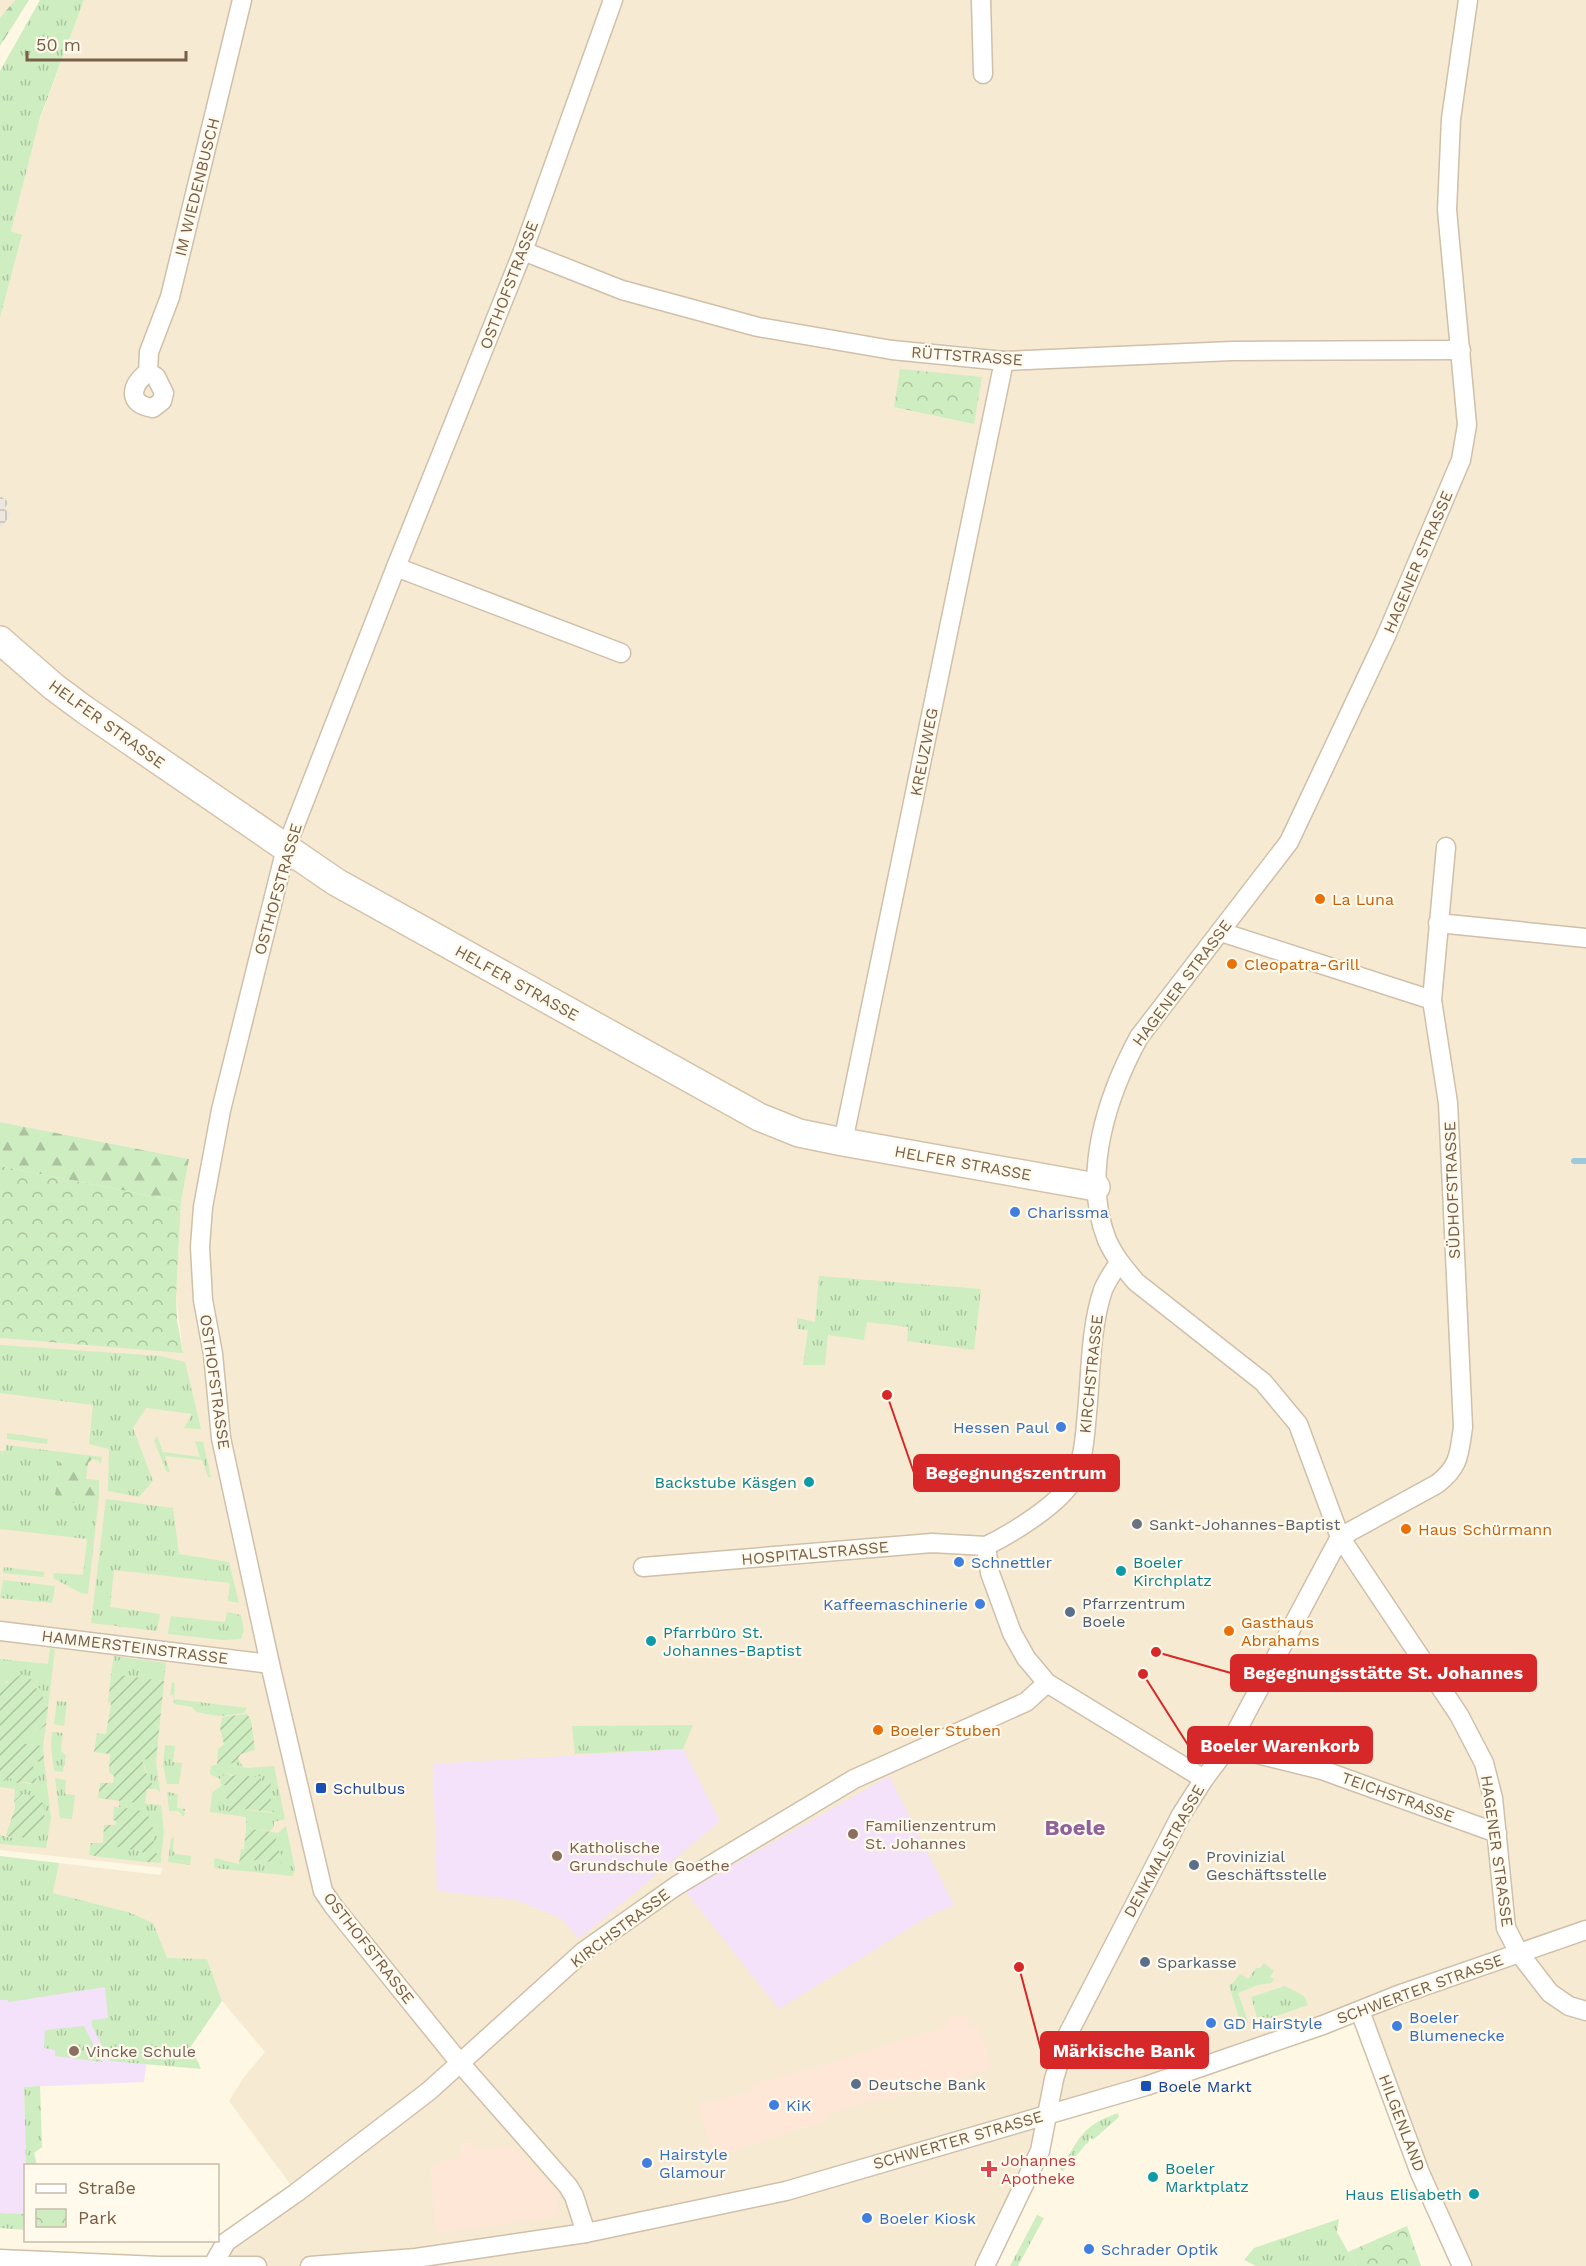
<svg xmlns="http://www.w3.org/2000/svg" width="1586" height="2266" viewBox="0 0 1586 2266" font-family="'Work Sans',sans-serif">
  <style>
    .residential { fill: #f6ead2 }
    .commercial { fill: #ffe7d7 }
    .industrial { fill: url(#industrial-grid) }
    .education { fill: #f4e1fa }
    .grass { fill: url(#grass-tufts) }
    .forest { fill: url(#forest-firs) }
    .park { fill: url(#park-crowns) }
    .garden { fill: url(#garden-furrows) }
    .lines { fill: none; stroke-linecap: round; stroke-linejoin: round }
    .stream { stroke: #9ccadb; stroke-width: 6 }
    .street-casing { stroke: #d0bfa9; stroke-width: 21 }
    .secondary-casing { stroke: #d6c2a9; stroke-width: 30 }
    .street { stroke: #fff; stroke-width: 18 }
    .secondary { stroke: #fff; stroke-width: 27 }
    .food-dot { fill: #e8710a; stroke: #fffaec; stroke-width: 2 }
    .shop-dot { fill: #3f7fe0; stroke: #fffaec; stroke-width: 2 }
    .culture-dot { fill: #0f9aa8; stroke: #fffaec; stroke-width: 2 }
    .worship-dot { fill: #6b7280; stroke: #fffaec; stroke-width: 2 }
    .service-dot { fill: #5c6f8a; stroke: #fffaec; stroke-width: 2 }
    .transit-dot { fill: #1a4fb4; stroke: #fffaec; stroke-width: 2 }
    .education-dot { fill: #8d6e63; stroke: #fffaec; stroke-width: 2 }
    .health-dot { fill: #e0444e; stroke: #fffaec; stroke-width: 2 }
    .labels { text-anchor: middle; dominant-baseline: central; stroke-width: 4.5; stroke-linejoin: round; paint-order: stroke }
    .street-label { font-size: 16px; fill: #785e47; stroke: #fffaec }
    .food-label { font-size: 16px; fill: #c56008; stroke: #fffaec; text-anchor: start }
    .shop-label { font-size: 16px; fill: #366cbe; stroke: #fffaec; text-anchor: start }
    .culture-label { font-size: 16px; fill: #0d838f; stroke: #fffaec; text-anchor: start }
    .worship-label { font-size: 16px; fill: #5b616d; stroke: #fffaec; text-anchor: start }
    .service-label { font-size: 16px; fill: #4e5e75; stroke: #fffaec; text-anchor: start }
    .transit-label { font-size: 16px; fill: #164399; stroke: #fffaec; text-anchor: start }
    .education-label { font-size: 16px; fill: #785e54; stroke: #fffaec; text-anchor: start }
    .health-label { font-size: 16px; fill: #be3a42; stroke: #fffaec; text-anchor: start }
    .district-label { font-size: 22px; font-weight: bold; fill: #8f629c; stroke: #fffaec }
    .leader { fill: none; stroke: #d62828; stroke-width: 2 }
    .callout-dot { fill: #d62828; stroke: #fffaec; stroke-width: 2 }
    .callout { fill: #d62828; stroke: #d62828; stroke-width: 2 }
    .callout-label { font-size: 18px; text-anchor: middle; font-weight: bold; fill: #fff }
  </style>
  <defs>
    <pattern id="industrial-grid" width="8" height="8" patternUnits="userSpaceOnUse" patternTransform="scale(1.5)"><rect width="8" height="8" fill="#ede7df"/><path d="M0 4h8M4 0v8" fill="none" stroke="#c5beb7"/></pattern>
    <pattern id="grass-tufts" width="24" height="20" patternUnits="userSpaceOnUse" patternTransform="scale(1.5)"><rect width="24" height="20" fill="#ceedc1"/><path d="M3 7l-1-3M5 7V3M7 7l1-3M15 17l-1-3M17 17v-4M19 17l1-3" fill="none" stroke="#acc39f"/></pattern>
    <pattern id="forest-firs" width="22" height="20" patternUnits="userSpaceOnUse" patternTransform="scale(1.5)"><rect width="22" height="20" fill="#ceedc1"/><path d="M5 1l3.5 6h-7zM16 11l3.5 6h-7z" fill="#acc39f"/></pattern>
    <pattern id="park-crowns" width="20" height="18" patternUnits="userSpaceOnUse" patternTransform="scale(1.5)"><rect width="20" height="18" fill="#ceedc1"/><path d="M2 6a3 3 0 1 1 6 0M12 15a3 3 0 1 1 6 0" fill="none" stroke="#acc39f"/></pattern>
    <pattern id="garden-furrows" width="10" height="10" patternUnits="userSpaceOnUse" patternTransform="scale(1.5)"><rect width="10" height="10" fill="#ceedc1"/><path d="M-1 1l2-2M0 10L10 0M9 11l2-2" fill="none" stroke="#acc39f"/></pattern>
  </defs>
  <rect width="100%" height="100%" fill="#fef7e4"/>
  <g class="residential">
    <polygon points="0,0 15,0 0,18"/>
    <polygon points="84,0 1586,0 1586,2266 1457,2266 1360,2011 1049,2114 984,2266 0,2266 213,2265 296,2192 229,2101 244,2077 265,2052 222,2001 207,1959 167,1958 128,1912 53,1893 59,1863 160,1875 163,1868 0,1850 0,1338 183,1352 176,1297 181,1202 189,1159 0,1122 0,318 22,235 11,231 37,128"/>
  </g>
  <g class="commercial">
    <polygon points="966,2014 970,2028 979,2026 991,2069 886,2100 884,2097 825,2115 826,2120 714,2157 698,2105 754,2091 752,2084 840,2060 948,2026 947,2018"/>
    <polygon points="473,2142 474,2150 513,2146 559,2194 557,2217 436,2233 430,2168 438,2162 460,2158 459,2153 463,2152 462,2143"/>
  </g>
  <polygon class="industrial" points="0,496 9,502 4,509 11,514 0,529"/>
  <g class="education">
    <polygon points="683,1749 720,1821 579,1939 562,1919 516,1900 437,1891 433,1764"/>
    <polygon points="889,1776 954,1905 929,1916 779,2009 686,1892"/>
    <polygon points="0,1915 117,1933 152,2020 144,2082 24,2087 26,2165 25,2214 0,2213"/>
  </g>
  <g class="grass">
    <polygon points="40,0 84,0 40,118 11,231 22,235 0,318 0,71"/>
    <polygon points="819,1276 981,1289 974,1350 907,1341 908,1327 867,1322 864,1340 828,1335 825,1365 803,1365 808,1330 797,1329 797,1318 815,1322"/>
    <polygon points="0,1345 160,1356 185,1362 201,1429 184,1428 192,1414 146,1408 133,1428 153,1481 139,1497 108,1491 109,1449 89,1444 93,1405 0,1393"/>
    <polygon points="7,1433 48,1439 47,1444 7,1439"/>
    <polygon points="157,1436 163,1452 200,1457 195,1441 203,1442 211,1477 208,1477 202,1460 165,1456 170,1472 166,1471 154,1440"/>
    <polygon points="6,1445 61,1452 55,1495 93,1505 99,1497 88,1594 81,1593 53,1578 54,1573 83,1575 87,1539 0,1529 0,1451 5,1451"/>
    <polygon points="106,1499 173,1508 179,1554 229,1562 239,1603 228,1601 230,1583 114,1570 110,1607 160,1614 157,1631 91,1623"/>
    <polygon points="4,1567 44,1572 44,1577 3,1573"/>
    <polygon points="3,1580 55,1586 52,1603 0,1598"/>
    <polygon points="227,1612 241,1615 244,1630 241,1639 223,1640 168,1634 168,1632 171,1616 225,1622"/>
    <polygon points="50,1648 55,1649 48,1707 44,1703 34,1683 7,1681 3,1685 0,1684 0,1659 48,1664"/>
    <polygon points="114,1656 166,1663 164,1681 111,1674"/>
    <path d="M172 1682 175 1683 174 1699 247 1708 244 1713C235 1714 229 1715 220 1716 213 1716 204 1713 196 1712L192 1707 174 1704 173 1695H170Z"/>
    <polygon points="57,1701 67,1702 64,1726 54,1724"/>
    <polygon points="46,1725 43,1746 20,1743"/>
    <polygon points="693,1725 683,1749 575,1754 572,1726"/>
    <polygon points="52,1732 63,1733 61,1751 66,1755 63,1772 54,1771 51,1747"/>
    <polygon points="165,1745 175,1746 173,1762 182,1763 179,1784 167,1784 163,1764"/>
    <polygon points="142,1759 156,1761 160,1792 151,1785"/>
    <path d="M44 1761 51 1818 46 1848 0 1844V1835L11 1838 18 1834C28 1838 31 1840 40 1833L39 1829 45 1820 43 1803C35 1796 29 1795 18 1796L14 1801 15 1789 0 1787V1779L10 1778 18 1782 32 1784 33 1766 36 1762Z"/>
    <polygon points="228,1762 240,1762 243,1767 247,1768 274,1766 285,1819 274,1822 274,1827 270,1831 246,1828 246,1817 210,1812 212,1793 223,1784 227,1786 224,1794 230,1804 228,1812 241,1809 272,1813 268,1793 271,1783 262,1784 245,1774 236,1776 226,1773 220,1779 210,1774 211,1766"/>
    <polygon points="55,1778 66,1780 65,1794 75,1795 72,1819 60,1818"/>
    <polygon points="167,1792 178,1794 177,1808 185,1809 184,1817 178,1811 169,1811"/>
    <path d="M119 1801 161 1805 164 1832 161 1857 154 1851C154 1818 153 1813 119 1807Z"/>
    <polygon points="286,1826 295,1869 293,1876 214,1868 214,1858 239,1864 260,1859 276,1864 281,1863 282,1857 274,1841 278,1833"/>
    <polygon points="174,1837 173,1851 176,1854 191,1856 190,1865 168,1862 171,1839"/>
    <polygon points="117,1847 144,1852 146,1862 101,1857 104,1851"/>
    <polygon points="0,1856 59,1863 53,1893 128,1912 153,1923 167,1958 207,1959 222,2001 191,2046 201,2069 110,2061 92,2026 92,2020 108,2018 105,1987 8,2002 8,2000 0,2000"/>
    <polygon points="1264,1963 1274,1971 1270,1977 1274,1979 1271,1983 1258,1985 1238,1993 1248,2022 1241,2024 1229,1985 1233,1983 1240,1974 1248,1979 1256,1968 1260,1968"/>
    <polygon points="1285,1986 1304,1996 1308,2005 1271,2018 1257,2017 1251,1997"/>
    <polygon points="84,2026 102,2062 55,2056 55,2050 44,2048 45,2030"/>
    <polygon points="40,2086 42,2147 34,2153 37,2165 26,2165 24,2087"/>
    <path d="M1118 2113 1119 2117 1093 2140 1090 2137 1088 2144 1087 2143 1063 2171 1060 2170C1079 2140 1080 2126 1118 2113Z"/>
    <polygon points="0,2213 25,2214 25,2230 0,2228"/>
    <polygon points="1037,2215 1044,2218 1018,2266 1010,2266"/>
    <polygon points="1339,2219 1337,2232 1356,2266 1256,2266 1244,2260 1254,2248"/>
  </g>
  <g class="forest">
    <polygon points="15,0 29,0 0,46 0,18"/>
    <polygon points="0,1122 189,1159 181,1202 0,1166"/>
    <polygon points="61,1452 102,1457 101,1464 97,1460 92,1459 88,1463 86,1479 99,1480 99,1497 93,1505 68,1502 55,1495"/>
  </g>
  <g class="park">
    <polygon points="900,369 982,377 974,424 894,407"/>
    <polygon points="0,1166 181,1202 176,1297 177,1320 183,1353 0,1338"/>
    <polygon points="1407,2226 1421,2266 1356,2266 1348,2252"/>
  </g>
  <g class="garden">
    <polygon points="22,1674 30,1678 37,1689 41,1688 44,1703 48,1707 46,1725 20,1743 43,1746 44,1761 36,1762 33,1766 37,1776 35,1784 26,1782 16,1783 10,1778 4,1780 0,1779 0,1684 3,1685"/>
    <polygon points="111,1674 164,1681 156,1761 142,1759 145,1771 155,1789 147,1789 145,1804 98,1798 100,1783 113,1783 114,1776 109,1772 110,1754 94,1752 97,1733 106,1734 111,1703 108,1702"/>
    <polygon points="247,1714 251,1720 255,1750 241,1754 238,1758 240,1762 217,1765 218,1749 224,1744 220,1728 222,1717"/>
    <polygon points="226,1773 231,1776 245,1774 251,1777 260,1776 262,1784 271,1783 269,1793 274,1812 241,1809 228,1812 230,1804 224,1794 227,1786 221,1784 220,1779"/>
    <polygon points="21,1794 36,1796 43,1803 45,1820 40,1829 40,1833 27,1841 18,1834 11,1838 6,1835 15,1808 14,1801"/>
    <path d="M114 1807C152 1809 154 1815 154 1851L161 1857V1863L146 1862 143 1852 117 1847 104 1851 101 1857 89 1855 91 1843H103L104 1825H116V1821L113 1820Z"/>
    <polygon points="246,1828 278,1833 275,1842 282,1857 282,1863 276,1864 260,1859 239,1864 241,1849 244,1849"/>
  </g>
  <g class="lines">
    <polyline class="stream" points="1574,1161 1586,1161"/>
    <defs>
      <g id="street">
        <polyline points="981,0 983,74"/>
        <path d="M1468 0 1451 119 1447 210 1467 425 1461 460 1386 636 1289 842 1139 1037C1107 1096 1081 1174 1107 1240 1114 1256 1125 1269 1136 1282L1263 1382 1298 1424 1340 1537 1459 1715 1484 1763 1493 1798 1506 1928 1519 1953 1550 1993 1569 2006 1586 2011"/>
        <polyline points="523,251 622,290 758,327 892,350 1004,361 1232,351 1461,350"/>
        <path d="M148 372 156 377 164 393 162 401 153 408C126 404 131 385 148 372L149 352 170 297 242 0"/>
        <polyline points="396,567 621,653"/>
        <polyline points="1438,923 1586,938"/>
        <polyline points="1432,1000 1446,847"/>
        <polyline points="843,1142 1004,361"/>
        <path d="M1119 1262C1114 1271 1107 1280 1103 1290 1090 1329 1091 1373 1087 1413 1085 1435 1084 1460 1073 1480 1060 1504 1011 1534 986 1546L990 1573 1012 1633 1026 1658 1047 1683 1204 1779"/>
        <polyline points="643,1567 932,1543 986,1546"/>
        <polyline points="0,1631 270,1664"/>
        <polyline points="1228,1747 1322,1770 1497,1833"/>
        <polyline points="1360,2011 1420,2173 1462,2266"/>
        <polyline points="586,2233 574,2196 568,2186 460,2063 334,1907 323,1891 270,1664 221,1438 213,1354 203,1300 200,1247 203,1207 221,1110 286,848 396,567 523,251 613,0"/>
        <polyline points="0,2259 159,2266 257,2266"/>
        <polyline points="213,2265 226,2242 296,2193 429,2091 584,1951 676,1886 854,1779 1026,1702 1047,1683"/>
        <polyline points="310,2266 416,2258 586,2233 786,2191 1146,2086 1323,2025 1398,1995 1586,1930"/>
        <path d="M985 2266 1040 2151 1054 2079 1067 2036 1181 1815 1204 1779 1228 1747 1340 1537 1437 1484C1460 1466 1459 1454 1463 1427L1448 1103 1432 1000 1221 932"/>
      </g>
      <polyline id="secondary" points="0,640 54,687 85,710 336,882 759,1117 799,1133 843,1142 1096,1187"/>
    </defs>
    <use href="#street" class="street-casing"/>
    <use href="#secondary" class="secondary-casing"/>
    <use href="#street" class="street"/>
    <use href="#secondary" class="secondary"/>
  </g>
  <g class="food-dot">
    <circle cx="1320" cy="899" r="6"/>
    <circle cx="1232" cy="964" r="6"/>
    <circle cx="1406" cy="1529" r="6"/>
    <circle cx="1229" cy="1631" r="6"/>
    <circle cx="878" cy="1730" r="6"/>
  </g>
  <g class="shop-dot">
    <circle cx="1015" cy="1212" r="6"/>
    <circle cx="1061" cy="1427" r="6"/>
    <circle cx="959" cy="1562" r="6"/>
    <circle cx="980" cy="1604" r="6"/>
    <circle cx="1211" cy="2023" r="6"/>
    <circle cx="1397" cy="2026" r="6"/>
    <circle cx="774" cy="2105" r="6"/>
    <circle cx="647" cy="2163" r="6"/>
    <circle cx="867" cy="2218" r="6"/>
    <circle cx="1089" cy="2249" r="6"/>
  </g>
  <g class="culture-dot">
    <circle cx="809" cy="1482" r="6"/>
    <circle cx="1121" cy="1571" r="6"/>
    <circle cx="651" cy="1641" r="6"/>
    <circle cx="1153" cy="2177" r="6"/>
    <circle cx="1474" cy="2194" r="6"/>
  </g>
  <circle class="worship-dot" cx="1137" cy="1524" r="6"/>
  <g class="service-dot">
    <circle cx="1070" cy="1612" r="6"/>
    <circle cx="1194" cy="1865" r="6"/>
    <circle cx="1145" cy="1962" r="6"/>
    <circle cx="856" cy="2084" r="6"/>
  </g>
  <g class="transit-dot">
    <rect x="315" y="1782" width="12" height="12" rx="3"/>
    <rect x="1140" y="2080" width="12" height="12" rx="3"/>
  </g>
  <g class="education-dot">
    <circle cx="853" cy="1834" r="6"/>
    <circle cx="557" cy="1856" r="6"/>
    <circle cx="74" cy="2051" r="6"/>
  </g>
  <path class="health-dot" d="M986 2160h6v6h6v6h-6v6h-6v-6h-6v-6h6z"/>
  <g class="labels">
    <g class="street-label">
      <text transform="translate(197 187) rotate(-76)">IM WIEDENBUSCH</text>
      <text transform="translate(509 285) rotate(-69)">OSTHOFSTRASSE</text>
      <text transform="translate(967 356) rotate(4)">RÜTTSTRASSE</text>
      <text transform="translate(1418 562) rotate(-67)">HAGENER STRASSE</text>
      <text transform="translate(107 724) rotate(36)">HELFER STRASSE</text>
      <text transform="translate(924 752) rotate(-79)">KREUZWEG</text>
      <text transform="translate(278 889) rotate(-74)">OSTHOFSTRASSE</text>
      <text transform="translate(517 983) rotate(29)">HELFER STRASSE</text>
      <text transform="translate(1182 983) rotate(-53)">HAGENER STRASSE</text>
      <text transform="translate(963 1163) rotate(10)">HELFER STRASSE</text>
      <text transform="translate(1452 1190) rotate(-92)">SÜDHOFSTRASSE</text>
      <text transform="translate(1091 1374) rotate(-84)">KIRCHSTRASSE</text>
      <text transform="translate(215 1382) rotate(82)">OSTHOFSTRASSE</text>
      <text transform="translate(815 1553) rotate(-5)">HOSPITALSTRASSE</text>
      <text transform="translate(135 1647) rotate(7)">HAMMERSTEINSTRASSE</text>
      <text transform="translate(1398 1797) rotate(20)">TEICHSTRASSE</text>
      <text transform="translate(1164 1851) rotate(-61)">DENKMALSTRASSE</text>
      <text transform="translate(1497 1851) rotate(82)">HAGENER STRASSE</text>
      <text transform="translate(620 1928) rotate(-37)">KIRCHSTRASSE</text>
      <text transform="translate(369 1948) rotate(52)">OSTHOFSTRASSE</text>
      <text transform="translate(1420 1989) rotate(-20)">SCHWERTER STRASSE</text>
      <text transform="translate(1402 2123) rotate(69)">HILGENLAND</text>
      <text transform="translate(958 2140) rotate(-16)">SCHWERTER STRASSE</text>
    </g>
    <g class="food-label">
      <text x="1332" y="899">La Luna</text>
      <text x="1244" y="964">Cleopatra-Grill</text>
      <text x="1418" y="1529">Haus Schürmann</text>
      <text x="1241" y="1622">Gasthaus<tspan x="1241" dy="18">Abrahams</tspan></text>
      <text x="890" y="1730">Boeler Stuben</text>
    </g>
    <g class="shop-label">
      <text x="1027" y="1212">Charissma</text>
      <text x="1049" y="1427" text-anchor="end">Hessen Paul</text>
      <text x="971" y="1562">Schnettler</text>
      <text x="968" y="1604" text-anchor="end">Kaffeemaschinerie</text>
      <text x="1409" y="2017">Boeler<tspan x="1409" dy="18">Blumenecke</tspan></text>
      <text x="1223" y="2023">GD HairStyle</text>
      <text x="786" y="2105">KiK</text>
      <text x="659" y="2154">Hairstyle<tspan x="659" dy="18">Glamour</tspan></text>
      <text x="879" y="2218">Boeler Kiosk</text>
      <text x="1101" y="2249">Schrader Optik</text>
    </g>
    <g class="culture-label">
      <text x="797" y="1482" text-anchor="end">Backstube Käsgen</text>
      <text x="1133" y="1562">Boeler<tspan x="1133" dy="18">Kirchplatz</tspan></text>
      <text x="663" y="1632">Pfarrbüro St.<tspan x="663" dy="18">Johannes-Baptist</tspan></text>
      <text x="1165" y="2168">Boeler<tspan x="1165" dy="18">Marktplatz</tspan></text>
      <text x="1462" y="2194" text-anchor="end">Haus Elisabeth</text>
    </g>
    <g class="worship-label">
      <text x="1149" y="1524">Sankt-Johannes-Baptist</text>
    </g>
    <g class="service-label">
      <text x="1082" y="1603">Pfarrzentrum<tspan x="1082" dy="18">Boele</tspan></text>
      <text x="1206" y="1856">Provinizial<tspan x="1206" dy="18">Geschäftsstelle</tspan></text>
      <text x="1157" y="1962">Sparkasse</text>
      <text x="868" y="2084">Deutsche Bank</text>
    </g>
    <g class="transit-label">
      <text x="333" y="1788">Schulbus</text>
      <text x="1158" y="2086">Boele Markt</text>
    </g>
    <g class="education-label">
      <text x="865" y="1825">Familienzentrum<tspan x="865" dy="18">St. Johannes</tspan></text>
      <text x="569" y="1847">Katholische<tspan x="569" dy="18">Grundschule Goethe</tspan></text>
      <text x="86" y="2051">Vincke Schule</text>
    </g>
    <g class="health-label">
      <text x="1001" y="2160">Johannes<tspan x="1001" dy="18">Apotheke</tspan></text>
    </g>
    <g class="district-label">
      <text x="1075" y="1827">Boele</text>
    </g>
  </g>
  <path class="leader" d="M887 1395L914 1473M1156 1652L1231 1673M1143 1674L1188 1745M1019 1967L1041 2050"/>
  <g class="callout-dot">
    <circle cx="887" cy="1395" r="6"/>
    <circle cx="1156" cy="1652" r="6"/>
    <circle cx="1143" cy="1674" r="6"/>
    <circle cx="1019" cy="1967" r="6"/>
  </g>
  <g class="callout">
    <rect x="914" y="1455" width="205" height="36" rx="6"/>
    <rect x="1231" y="1655" width="305" height="36" rx="6"/>
    <rect x="1188" y="1727" width="184" height="36" rx="6"/>
    <rect x="1041" y="2032" width="167" height="36" rx="6"/>
  </g>
  <g class="callout-label">
    <text x="1016" y="1479">Begegnungszentrum</text>
    <text x="1383" y="1679">Begegnungsstätte St. Johannes</text>
    <text x="1280" y="1752">Boeler Warenkorb</text>
    <text x="1124" y="2057">Märkische Bank</text>
  </g>
  <rect x="24" y="2164" width="195" height="78" fill="#fffaec" stroke="#c9bcaa" stroke-width="1.5"/>
  <rect x="36" y="2184" width="30" height="9" fill="#ffffff" stroke="#c9bcaa" stroke-width="1.5"/>
  <text x="78" y="2194" font-size="18" fill="#785e47">Straße</text>
  <rect x="36" y="2209" width="30" height="18" fill="url(#park-crowns)" stroke="#c9bcaa" stroke-width="1.5"/>
  <text x="78" y="2224" font-size="18" fill="#785e47">Park</text>
  <path d="M27 51v9h159v-9" fill="none" stroke="#785e47" stroke-width="3"/>
  <text x="36" y="51" font-size="18" fill="#785e47" stroke="#fffaec" stroke-width="4.5" paint-order="stroke">50 m</text>
</svg>
